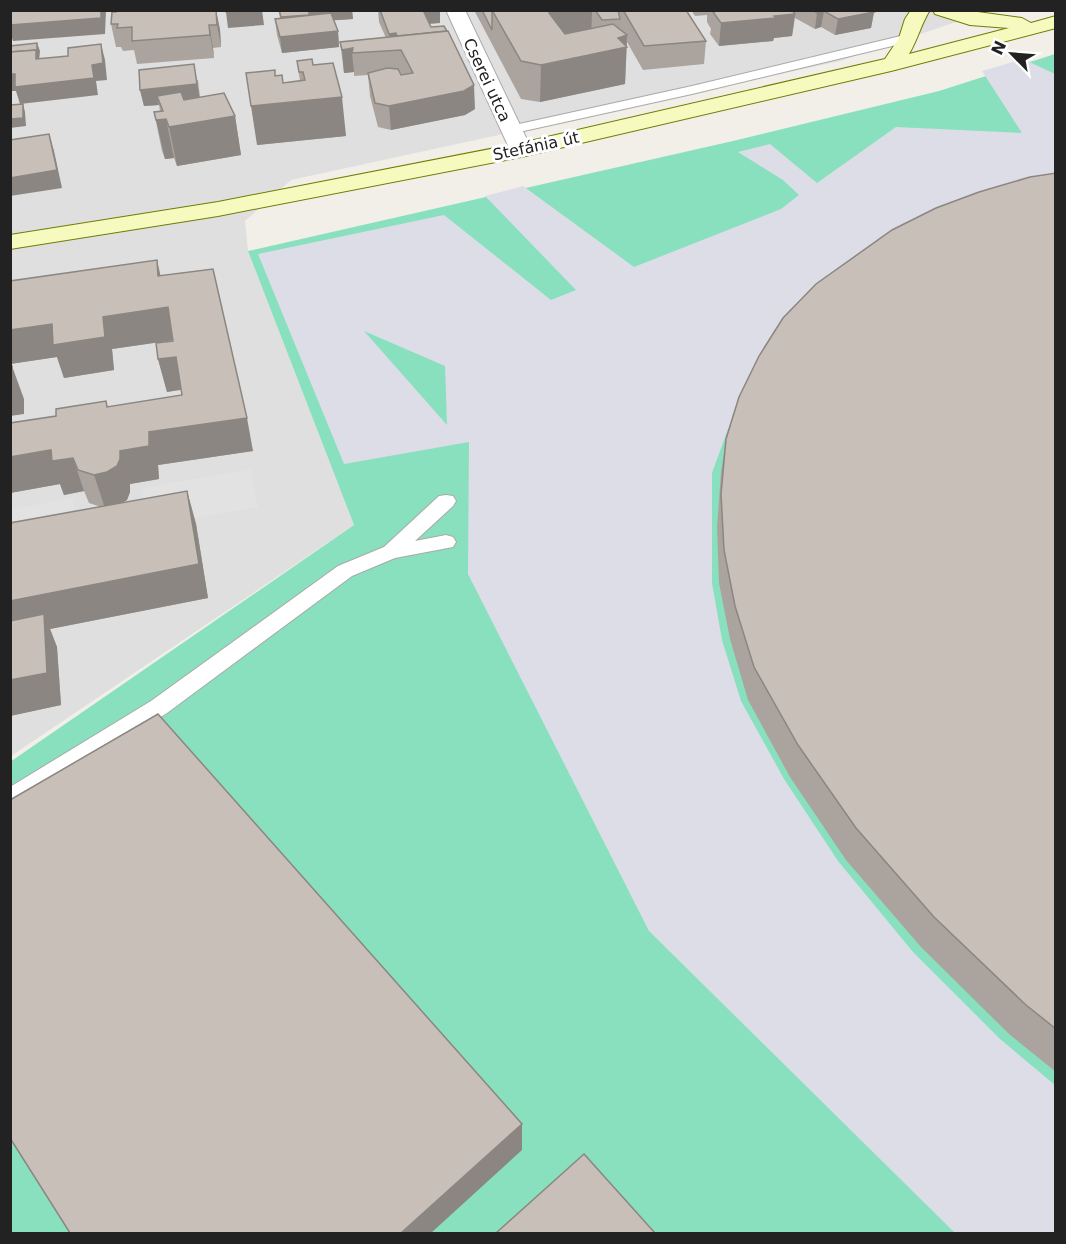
<svg xmlns="http://www.w3.org/2000/svg" width="1066" height="1244" viewBox="0 0 1066 1244" font-family="'DejaVu Sans',sans-serif">
  <style>
    .residential { fill: #e0dfdf }
    .pitch { fill: #88e0be }
    .parking { fill: #e2e2e2 }
    .plaza { fill: #dddde8; fill-rule: evenodd }
    .lines { fill: none; stroke-linecap: round; stroke-linejoin: round }
    .lane-casing { stroke: #a9a9a9; stroke-width: 2 }
    .street-casing { stroke: #a9a9a9; stroke-width: 2 }
    .secondary-casing { stroke: #707d05; stroke-width: 2 }
    .lane { fill: #fff; fill-rule: evenodd }
    .street { fill: #fff; fill-rule: evenodd }
    .secondary { fill: #f7fabf; fill-rule: evenodd }
    .wall { fill: #aba49e }
    .shaded-wall { fill: #8b8681 }
    .building { fill: #c7bfb8; stroke: #8b8681; stroke-width: 1.5 }
    .labels { text-anchor: middle; dominant-baseline: central; stroke-width: 6; stroke-linejoin: round; paint-order: stroke }
    .far-street-label { font-size: 16px; fill: #222; stroke: #fff }
  </style>
  <rect width="100%" height="100%" fill="#f2efe9"/>
  <polygon class="residential" points="11,11 989,11 840,61 291,180 245,221 248,251 354,525 11,756"/>
  <polygon class="pitch" points="1055,54 1055,1233 11,1233 10,762 354,525 248,251 733,141 939,91"/>
  <polygon class="parking" points="250,469 258,507 11,551 11,509 73,498 74,518 144,505 142,488"/>
  <path class="plaza" d="M1023 59 1055 74V197L735 430 728 429 712 473V583L722 640 741 701 784 779 838 861 913 952 1000 1039 1055 1085V1233H955L649 931 468 574 469 442 344 464 258 254 444 215 551 300 576 290 485 196 523 186 634 267 781 209 799 195 783 180 738 152 770 144 817 183 896 127 1022 133 982 71ZM364 331 445 366 447 425Z"/>
  <g class="lines">
    <defs>
      <g id="lane">
        <polygon points="909,34 913,35 915,38 913,41 692,94 510,134 503,130 510,126 692,86"/>
        <polygon points="446,495 453,496 456,501 453,506 415,541 446,535 453,537 456,542 453,547 395,558 352,576 167,713 18,806 10,809 10,787 151,701 338,566 384,547 439,496"/>
      </g>
      <polygon id="street" points="446,10 465,10 532,150 529,155 521,157 513,155 510,150"/>
      <path id="secondary" d="M911 10H930C921 24 918 39 909 54L1009 28 970 25 935 14 933 10H963L1022 18 1031 23 1056 16V28L891 71 521 157 218 216 10 249V235L218 202 521 143 885 59 899 38 905 19Z"/>
    </defs>
    <use href="#lane" class="lane-casing"/>
    <use href="#street" class="street-casing"/>
    <use href="#secondary" class="secondary-casing"/>
    <use href="#lane" class="lane"/>
    <use href="#street" class="street"/>
    <use href="#secondary" class="secondary"/>
  </g>
  <g class="wall">
    <polygon points="216,10 220,30 221,47 213,48 214,58 137,64 134,50 123,51 121,47 116,47 111,24 116,12"/>
    <polygon points="279,10 352,10 353,19 334,20 338,31 339,47 282,53 277,35 275,19 280,19"/>
    <polygon points="378,10 440,10 440,23 429,24 475,109 465,115 391,130 378,127 370,96 368,75 354,76 354,72 344,73 340,42 386,38 379,22"/>
    <polygon points="474,10 686,10 706,41 704,64 643,70 627,42 625,84 540,102 521,99"/>
    <polygon points="691,10 870,10 874,12 871,28 835,35 821,27 815,29 795,18 792,36 774,38 773,41 719,46 710,34 711,29 707,22 707,15 695,16"/>
    <polygon points="297,61 313,65 346,136 257,145 275,76 283,83 300,81"/>
    <polygon points="198,80 200,97 235,116 241,155 177,166 174,158 165,159 162,151 154,112 160,111 159,105 144,106 140,90"/>
    <polygon points="1056,173 1056,1072 1009,1034 921,947 846,860 790,777 748,700 730,639 719,583 717,527 721,472 726,439"/>
    <polygon points="160,276 253,451 158,465 159,479 130,484 130,492 127,500 122,503 187,491 196,524 208,598 50,629 57,647 61,705 10,716 101,507 89,503 84,491 64,495 60,484 10,493 10,423 56,416 106,401 108,407 182,395 181,390 167,392 158,359 172,340 112,349 114,370 64,378 57,357 10,364 10,281"/>
  </g>
  <g class="shaded-wall">
    <polygon points="101,10 106,10 105,34 13,41 10,32 10,25"/>
    <polygon points="216,10 220,30 221,47 217,25"/>
    <polygon points="246,10 262,10 264,25 228,28 226,12"/>
    <polygon points="308,10 323,10 324,14 310,15 310,23 282,25 281,17"/>
    <polygon points="352,10 353,19 325,21 324,13"/>
    <polygon points="423,10 440,10 440,23 423,24"/>
    <polygon points="566,10 592,10 591,44 511,44 549,13"/>
    <polygon points="771,10 795,14 792,36 774,38 773,41 719,46 721,23"/>
    <polygon points="824,11 821,27 815,29 817,13"/>
    <polygon points="874,12 871,28 835,35 838,19"/>
    <polygon points="209,25 213,48 214,58 210,35"/>
    <polygon points="338,31 339,47 282,53 280,37"/>
    <polygon points="396,33 397,50 391,50 389,34"/>
    <polygon points="627,35 625,84 540,102 541,65"/>
    <polygon points="37,43 40,51 39,61 10,64"/>
    <polygon points="101,44 105,60 107,80 96,81 98,95 20,104 16,91 10,91 10,74 92,65"/>
    <polygon points="353,48 352,53 354,72 344,73 342,50"/>
    <polygon points="194,64 200,100 160,105 157,96 159,105 144,106 140,90"/>
    <polygon points="474,85 475,109 465,115 391,130 389,106"/>
    <polygon points="342,97 346,136 257,145 251,106"/>
    <polygon points="23,104 25,112 26,126 10,128 10,119"/>
    <polygon points="235,116 241,155 177,166 169,127"/>
    <polygon points="166,119 174,158 165,159 156,120"/>
    <polygon points="49,134 54,151 62,188 10,196 10,178"/>
    <polygon points="157,260 175,340 112,349 114,370 64,378 57,357 10,364 10,330 103,317 158,276"/>
    <polygon points="176,357 184,389 167,392 158,359"/>
    <polygon points="12,366 24,399 24,414 10,416 10,381"/>
    <polygon points="247,418 253,451 158,465 159,479 130,484 130,492 127,500 117,506 105,508 94,475 120,451 149,432"/>
    <polygon points="51,450 73,458 84,491 64,495 60,484 10,493 10,457"/>
    <polygon points="187,491 196,524 208,598 50,629 57,647 61,705 10,716 10,601"/>
    <polygon points="522,1124 522,1150 431,1233 401,1233"/>
  </g>
  <g class="building">
    <polygon points="11,10 101,10 101,18 10,25"/>
    <polygon points="116,10 216,10 217,25 209,25 210,35 132,41 132,27 117,28 118,24 111,24 112,12 116,12"/>
    <polygon points="225,10 246,10 226,12"/>
    <polygon points="279,10 309,10 309,15 281,17"/>
    <polygon points="324,10 351,10 324,13"/>
    <polygon points="380,10 423,10 431,27 444,26 447,31 397,36 396,33 389,34"/>
    <polygon points="482,10 492,10 492,30"/>
    <polygon points="492,10 566,10 549,13 565,34 613,24 627,35 618,38 627,47 541,65 521,61"/>
    <polygon points="595,10 618,10 620,19 602,20"/>
    <polygon points="623,10 686,10 706,41 644,46"/>
    <polygon points="722,10 792,10 795,14 774,16 776,18 721,23 713,12"/>
    <polygon points="812,10 870,10 874,12 838,19 824,11 817,13"/>
    <polygon points="331,13 338,31 280,37 275,19"/>
    <polygon points="448,31 474,85 464,91 389,106 375,103 368,73 387,68 398,69 401,75 413,73 401,50 352,53 353,48 342,50 340,42"/>
    <polygon points="37,43 37,53 36,50 10,52 10,46"/>
    <polygon points="101,44 103,63 92,65 94,78 15,87 15,74 10,74 10,52 36,50 36,59 68,56 68,48"/>
    <polygon points="312,59 313,65 333,63 342,97 251,106 246,73 275,70 275,76 282,75 283,83 305,80 303,72 299,72 297,61"/>
    <polygon points="194,64 197,84 140,90 139,70"/>
    <polygon points="181,92 184,100 224,93 235,116 169,127 166,119 156,120 154,112 163,111 157,96"/>
    <polygon points="23,104 23,118 10,119 10,105"/>
    <polygon points="49,134 57,170 10,178 10,140"/>
    <polygon points="1056,173 1056,1029 1026,1005 934,917 856,828 798,745 754,667 735,606 724,550 721,494 726,439 739,397 759,356 783,318 816,284 892,230 936,208 979,192 1030,177"/>
    <polygon points="157,260 158,276 213,269 247,418 149,432 149,446 120,451 120,459 117,466 107,472 94,475 78,470 73,458 52,461 51,450 10,457 10,423 56,416 56,409 106,401 107,407 182,395 176,357 158,359 156,343 173,341 168,307 103,317 105,337 53,345 52,324 10,330 10,281"/>
    <rect x="10" y="366" width="2" height="15"/>
    <polygon points="187,491 199,564 10,601 10,523"/>
    <polygon points="44,614 47,673 10,680 10,621"/>
    <polygon points="158,714 522,1124 401,1233 70,1233 10,1138 10,800"/>
    <polygon points="584,1154 655,1233 496,1233"/>
  </g>
  <g class="labels">
    <g class="far-street-label">
      <text transform="translate(487 80) rotate(65)">Cserei utca</text>
      <text transform="translate(536 146) rotate(-12)">Stefánia út</text>
    </g>
  </g>
  <rect width="1066" height="1244" fill="none" stroke="#222222" stroke-width="24"/>
  <g transform="translate(1012 54) rotate(295)" stroke="#ffffff" stroke-width="4.5" paint-order="stroke">
  <path d="M0-4.5L10 22L0 15L-10 22Z" fill="#222222"/>
  <text y="-9" font-size="16" font-weight="bold" text-anchor="middle" fill="#222222">N</text>
  </g>
</svg>
